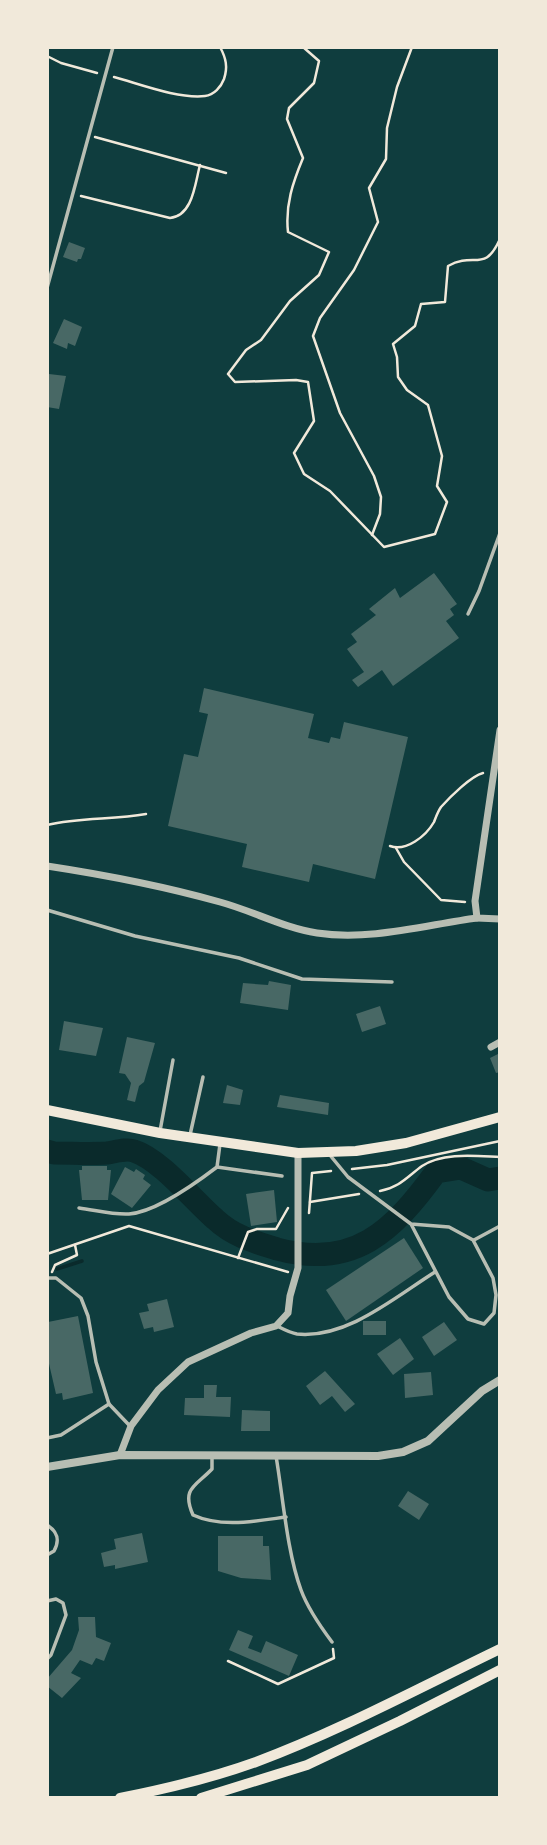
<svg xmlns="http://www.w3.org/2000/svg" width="547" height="1845" viewBox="0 0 547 1845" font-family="Helvetica,sans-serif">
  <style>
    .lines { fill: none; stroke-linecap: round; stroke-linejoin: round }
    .stream { stroke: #0a2a2b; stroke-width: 3.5 }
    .river { stroke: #0a2a2b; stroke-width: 23 }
    .building { fill: #486865 }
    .path { stroke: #f1e9da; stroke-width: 2.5 }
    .service { stroke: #b8beb3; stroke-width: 3.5 }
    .minor { stroke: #b8beb3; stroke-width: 7 }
    .tertiary { stroke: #b8beb3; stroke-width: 8 }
    .secondary { stroke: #f1e9da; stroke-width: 10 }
    .trunk { stroke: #f1e9da; stroke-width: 10 }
  </style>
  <rect width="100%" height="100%" fill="#0f3d3e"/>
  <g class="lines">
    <polyline class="stream" points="57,1269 82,1261"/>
    <path class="river" d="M47 1151 54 1153C72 1153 90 1154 107 1153 115 1152 126 1148 134 1151 160 1159 194 1201 215 1219 233 1236 254 1242 277 1249 354 1270 393 1231 436 1172L461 1168 488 1180 500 1178"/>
  </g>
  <g class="building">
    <polygon points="69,242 85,248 81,259 78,259 77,262 63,257"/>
    <polygon points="64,319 82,327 75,346 68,343 67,349 53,343"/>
    <polygon points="49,374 66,376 59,409 47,407"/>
    <polygon points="434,573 457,604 450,609 454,615 446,621 459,638 393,686 382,670 358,687 352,680 364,672 347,649 357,642 351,634 376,615 369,609 395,588 400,598"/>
    <polygon points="204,688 314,714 308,738 329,743 331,737 340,739 344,722 408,737 375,879 313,864 309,882 242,867 247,844 168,826 184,754 198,757 208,714 199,712"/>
    <polygon points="269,981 291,985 288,1010 240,1003 243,983 268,985"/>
    <polygon points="380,1006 386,1024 362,1032 356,1014"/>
    <polygon points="64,1021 103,1028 96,1056 59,1050"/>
    <polygon points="127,1037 155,1043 144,1082 139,1086 135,1102 127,1100 131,1083 125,1074 119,1073"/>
    <polygon points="500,1053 500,1072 496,1073 490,1058"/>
    <polygon points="227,1085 243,1090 240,1105 223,1103"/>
    <polygon points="280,1095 329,1103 328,1115 277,1107"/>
    <polygon points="82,1166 107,1166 107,1170 111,1170 108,1200 82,1200 79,1170 82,1170"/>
    <polygon points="125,1167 134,1172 136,1169 145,1175 143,1179 151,1185 132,1208 111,1194"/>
    <polygon points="274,1190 277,1222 251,1226 246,1194"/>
    <polygon points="404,1238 423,1268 346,1321 326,1290"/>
    <polygon points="167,1299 174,1327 154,1332 153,1327 144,1329 139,1313 149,1311 147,1304"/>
    <polygon points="78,1316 93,1393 63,1400 62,1393 56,1394 47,1355 48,1322"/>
    <rect x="363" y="1321" width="23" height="14"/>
    <polygon points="444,1322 457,1340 434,1356 422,1337"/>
    <polygon points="400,1338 414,1359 393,1375 377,1354"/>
    <polygon points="325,1371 355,1404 345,1412 332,1396 320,1405 306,1386"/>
    <polygon points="431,1372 433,1395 405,1398 404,1374"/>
    <polygon points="204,1385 217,1385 216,1397 231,1397 230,1417 184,1415 185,1398 204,1398"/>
    <polygon points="242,1410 270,1411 270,1431 241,1431"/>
    <polygon points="408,1491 429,1504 419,1520 398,1506"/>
    <polygon points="142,1533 148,1562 115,1569 115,1565 104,1567 101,1553 116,1549 114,1539"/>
    <polygon points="218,1536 263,1536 263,1546 269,1546 271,1580 241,1578 218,1571"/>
    <polygon points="78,1617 95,1617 96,1637 111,1643 104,1661 96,1658 92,1665 80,1660 71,1673 81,1678 62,1698 47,1686 47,1679 72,1650 79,1630"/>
    <polygon points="238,1630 253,1636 248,1648 261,1653 266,1641 298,1655 289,1676 229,1650"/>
  </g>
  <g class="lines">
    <g class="path">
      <path d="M303 47 319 61 314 83 289 108 287 119 303 158C293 182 285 205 288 232L329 252 319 275 290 301 261 340 246 350 228 374 235 382 296 380 308 382 314 421 294 453 304 474 330 491 384 547 435 534 447 502 437 486 442 456 428 405 407 390 398 377 397 357 393 344 415 326 421 304 445 302 448 266C475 251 484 274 500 239"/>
      <polyline points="47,56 61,63 97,73"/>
      <path d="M114 77C140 84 178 99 205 96 214 95 221 87 224 79 228 67 226 58 220 47"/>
      <polyline points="95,137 226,173"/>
      <path d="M81 196 170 218C193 216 195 183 200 165"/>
      <polyline points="372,535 380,514 381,497 374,476 340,413 313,336 320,318 354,270 378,222 369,188 386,159 387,128 397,87 412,47"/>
      <path d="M47 825C80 817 113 820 146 814"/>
      <path d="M390 846C406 852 426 836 434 822 436 817 438 811 441 807 450 797 471 776 483 773"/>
      <polyline points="396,848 404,862 441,900 465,902"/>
      <polyline points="352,1169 387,1165 500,1141"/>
      <path d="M380 1191C400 1187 407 1177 422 1166 443 1152 476 1156 500 1157"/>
      <polyline points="310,1202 359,1194"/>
      <polyline points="309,1213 312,1173 331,1171"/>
      <polyline points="47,1254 129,1226 288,1272"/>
      <polyline points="238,1258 248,1232 257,1229 276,1229 288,1208"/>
      <polyline points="52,1272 55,1265 77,1255 75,1245"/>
      <polyline points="228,1661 278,1684 334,1658 333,1649"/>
    </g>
    <g class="service">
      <polyline points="47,288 113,47"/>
      <polyline points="468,614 479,591 500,533"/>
      <polyline points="47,910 135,936 239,958 302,979 392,982"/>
      <polyline points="160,1131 173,1060"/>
      <polyline points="190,1135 203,1077"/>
      <polyline points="329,1154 348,1177 411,1224 449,1297 468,1319 484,1324 494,1313 496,1295 493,1278 473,1240 449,1227 411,1224"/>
      <polyline points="217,1167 282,1176"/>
      <path d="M79 1208C95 1210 113 1215 129 1214 156 1212 196 1183 217 1167L220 1144"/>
      <polyline points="474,1240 500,1226"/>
      <polyline points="47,1278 56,1278 81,1298 88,1316 96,1362 109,1404 61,1435 47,1438"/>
      <path d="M277 1326C283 1329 290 1333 297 1334 347 1339 395 1297 435 1272"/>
      <polyline points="109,1404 129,1425"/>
      <path d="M212 1456V1469C196 1486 181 1488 193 1515 221 1528 256 1521 286 1517"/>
      <path d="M276 1456C283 1497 287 1552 301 1590 308 1609 320 1626 332 1642"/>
      <path d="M47 1525C58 1532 60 1540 54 1551L47 1555"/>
      <polyline points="47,1601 56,1599 63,1603 66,1615 51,1655 47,1659"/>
    </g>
    <g class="minor">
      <polyline points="500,730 475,901 477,918 500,919"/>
      <path d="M47 866C106 875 163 886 220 902 253 911 284 928 317 933 370 941 425 925 477 918"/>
      <polyline points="491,1047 500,1042"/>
      <polyline points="120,1455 131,1426 158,1390 188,1362 251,1333 276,1326 288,1313 290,1296 298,1268 298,1153"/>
    </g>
    <polyline class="tertiary" points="47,1467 120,1455 378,1456 403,1452 428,1441 482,1391 500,1380"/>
    <polyline class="secondary" points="47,1110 160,1133 298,1153 356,1151 406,1143 500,1117"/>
    <g class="trunk">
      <path d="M120 1798C165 1789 212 1778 256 1762 339 1731 419 1688 500 1649"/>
      <polyline points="201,1798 307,1765 400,1721 500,1670"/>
    </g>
  </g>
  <rect width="547" height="1845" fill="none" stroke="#f1e9da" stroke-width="98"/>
</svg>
